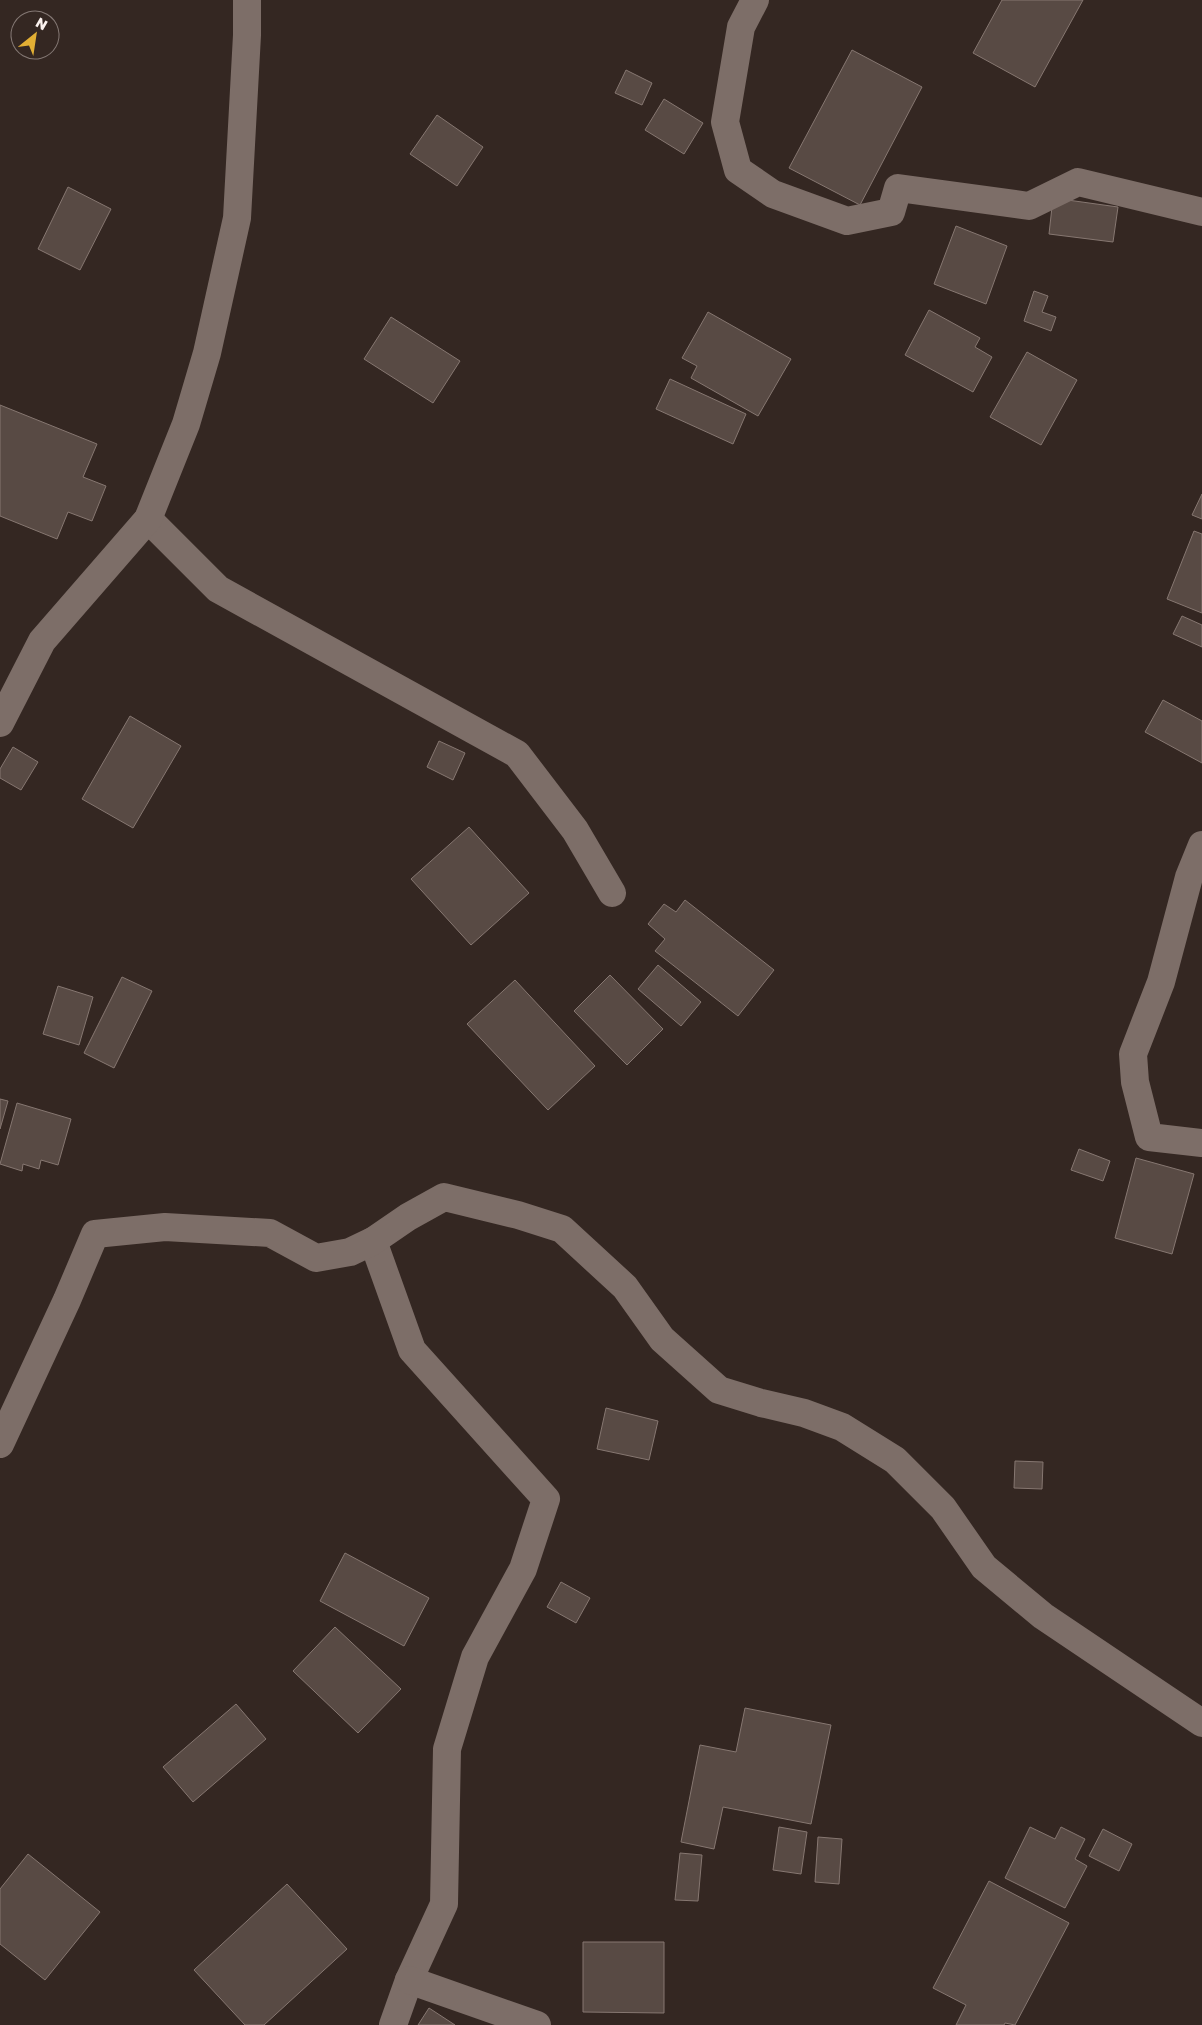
<svg xmlns="http://www.w3.org/2000/svg" width="1202" height="2025" viewBox="0 0 1202 2025" font-family="'Golos Text',sans-serif">
  <style>
    .building { fill: #584a44; stroke: #867771 }
    .lines { fill: none; stroke-linecap: round; stroke-linejoin: round }
    .minor { stroke: #7d6e68; stroke-width: 28 }
  </style>
  <rect width="100%" height="100%" fill="#342722"/>
  <g class="building">
    <polygon points="1002,0 1083,0 1035,87 973,53"/>
    <polygon points="852,50 922,87 860,205 789,168"/>
    <polygon points="626,70 652,83 642,105 615,93"/>
    <polygon points="664,99 703,123 684,154 645,130"/>
    <polygon points="437,115 483,147 457,186 410,154"/>
    <polygon points="68,187 111,209 80,270 38,249"/>
    <polygon points="1053,198 1118,207 1113,242 1049,234"/>
    <polygon points="956,226 1007,246 986,304 934,284"/>
    <polygon points="1034,291 1048,296 1042,312 1056,317 1051,331 1024,321"/>
    <polygon points="929,310 980,338 975,347 992,357 973,392 905,355"/>
    <polygon points="708,312 791,359 758,416 691,378 697,366 682,358"/>
    <polygon points="391,317 460,361 433,403 364,359"/>
    <polygon points="1027,352 1077,380 1041,445 990,417"/>
    <polygon points="670,379 746,414 733,444 656,409"/>
    <polygon points="0,405 97,444 83,477 106,486 92,521 68,512 57,539 0,516"/>
    <polygon points="1202,494 1202,519 1192,515"/>
    <polygon points="1194,531 1202,534 1202,613 1167,599"/>
    <polygon points="1182,616 1202,625 1202,647 1173,634"/>
    <polygon points="1163,700 1202,721 1202,763 1145,732"/>
    <polygon points="130,716 181,746 133,828 82,799"/>
    <polygon points="439,741 465,753 453,780 427,767"/>
    <polygon points="13,747 38,762 21,790 0,778 0,769"/>
    <polygon points="469,827 529,893 471,945 411,879"/>
    <polygon points="685,900 774,970 738,1016 655,951 665,939 648,924 664,904 676,912"/>
    <polygon points="658,965 701,1002 681,1026 638,989"/>
    <polygon points="610,975 663,1029 627,1065 574,1011"/>
    <polygon points="122,977 152,991 114,1068 84,1053"/>
    <polygon points="515,980 595,1066 548,1110 467,1024"/>
    <polygon points="58,986 93,997 79,1045 43,1034"/>
    <polygon points="0,1099 8,1101 0,1129"/>
    <polygon points="17,1103 71,1119 58,1165 41,1160 39,1169 23,1164 22,1171 0,1164"/>
    <polygon points="1079,1149 1110,1161 1103,1181 1071,1170"/>
    <polygon points="1136,1158 1194,1174 1172,1254 1115,1238"/>
    <polygon points="606,1408 658,1421 649,1460 597,1449"/>
    <polygon points="1015,1461 1043,1462 1042,1489 1014,1488"/>
    <polygon points="345,1553 429,1598 404,1646 320,1601"/>
    <polygon points="561,1582 590,1598 576,1623 547,1607"/>
    <polygon points="335,1627 401,1689 358,1733 293,1671"/>
    <polygon points="236,1704 266,1739 193,1802 163,1767"/>
    <polygon points="745,1708 831,1725 811,1824 723,1807 714,1849 681,1842 700,1745 736,1752"/>
    <polygon points="779,1827 807,1832 801,1874 773,1870"/>
    <polygon points="1030,1827 1055,1839 1061,1827 1085,1839 1075,1859 1087,1866 1065,1908 1005,1878"/>
    <polygon points="1103,1829 1132,1844 1119,1871 1089,1856"/>
    <polygon points="818,1837 842,1839 839,1884 815,1882"/>
    <polygon points="680,1853 702,1855 698,1901 675,1900"/>
    <polygon points="28,1854 100,1912 45,1980 0,1944 0,1889"/>
    <polygon points="989,1881 1069,1923 1015,2025 1005,2023 1004,2025 956,2025 966,2005 933,1988"/>
    <polygon points="287,1884 347,1949 264,2025 245,2025 194,1970"/>
    <polygon points="583,1942 664,1942 664,2013 583,2012"/>
    <polygon points="429,2008 455,2025 418,2025"/>
  </g>
  <g class="lines">
    <g class="minor">
      <polyline points="755,0 741,27 725,122 738,170 773,194 847,221 891,212 898,188 1029,206 1078,182 1202,212"/>
      <polyline points="148,519 218,589 517,754 575,830 612,893"/>
      <polyline points="0,723 42,641 148,519 186,424 207,353 237,218 247,35 247,0"/>
      <polyline points="1202,845 1189,877 1161,982 1133,1054 1135,1082 1149,1137 1202,1143"/>
      <polyline points="373,1241 412,1350 546,1499 523,1569 475,1657 447,1749 444,1904 409,1980 393,2025"/>
      <polyline points="0,1444 67,1300 95,1234 165,1227 270,1233 316,1258 350,1252 373,1241 408,1217 444,1197 518,1215 562,1229 625,1287 662,1339 719,1390 761,1403 804,1413 842,1427 895,1460 943,1508 984,1567 1043,1616 1202,1723"/>
      <polyline points="409,1980 537,2025"/>
    </g>
  </g>
  <g transform="translate(35 35) rotate(30)"><circle r="24" fill="#342722" stroke="#847874"/>
  <path d="M0-4L9 19L0 12L-9 19Z" fill="#e2af34"/>
  <text y="-8" font-size="14" font-weight="bold" text-anchor="middle" fill="#fbf2ef">N</text>
  </g>
</svg>
